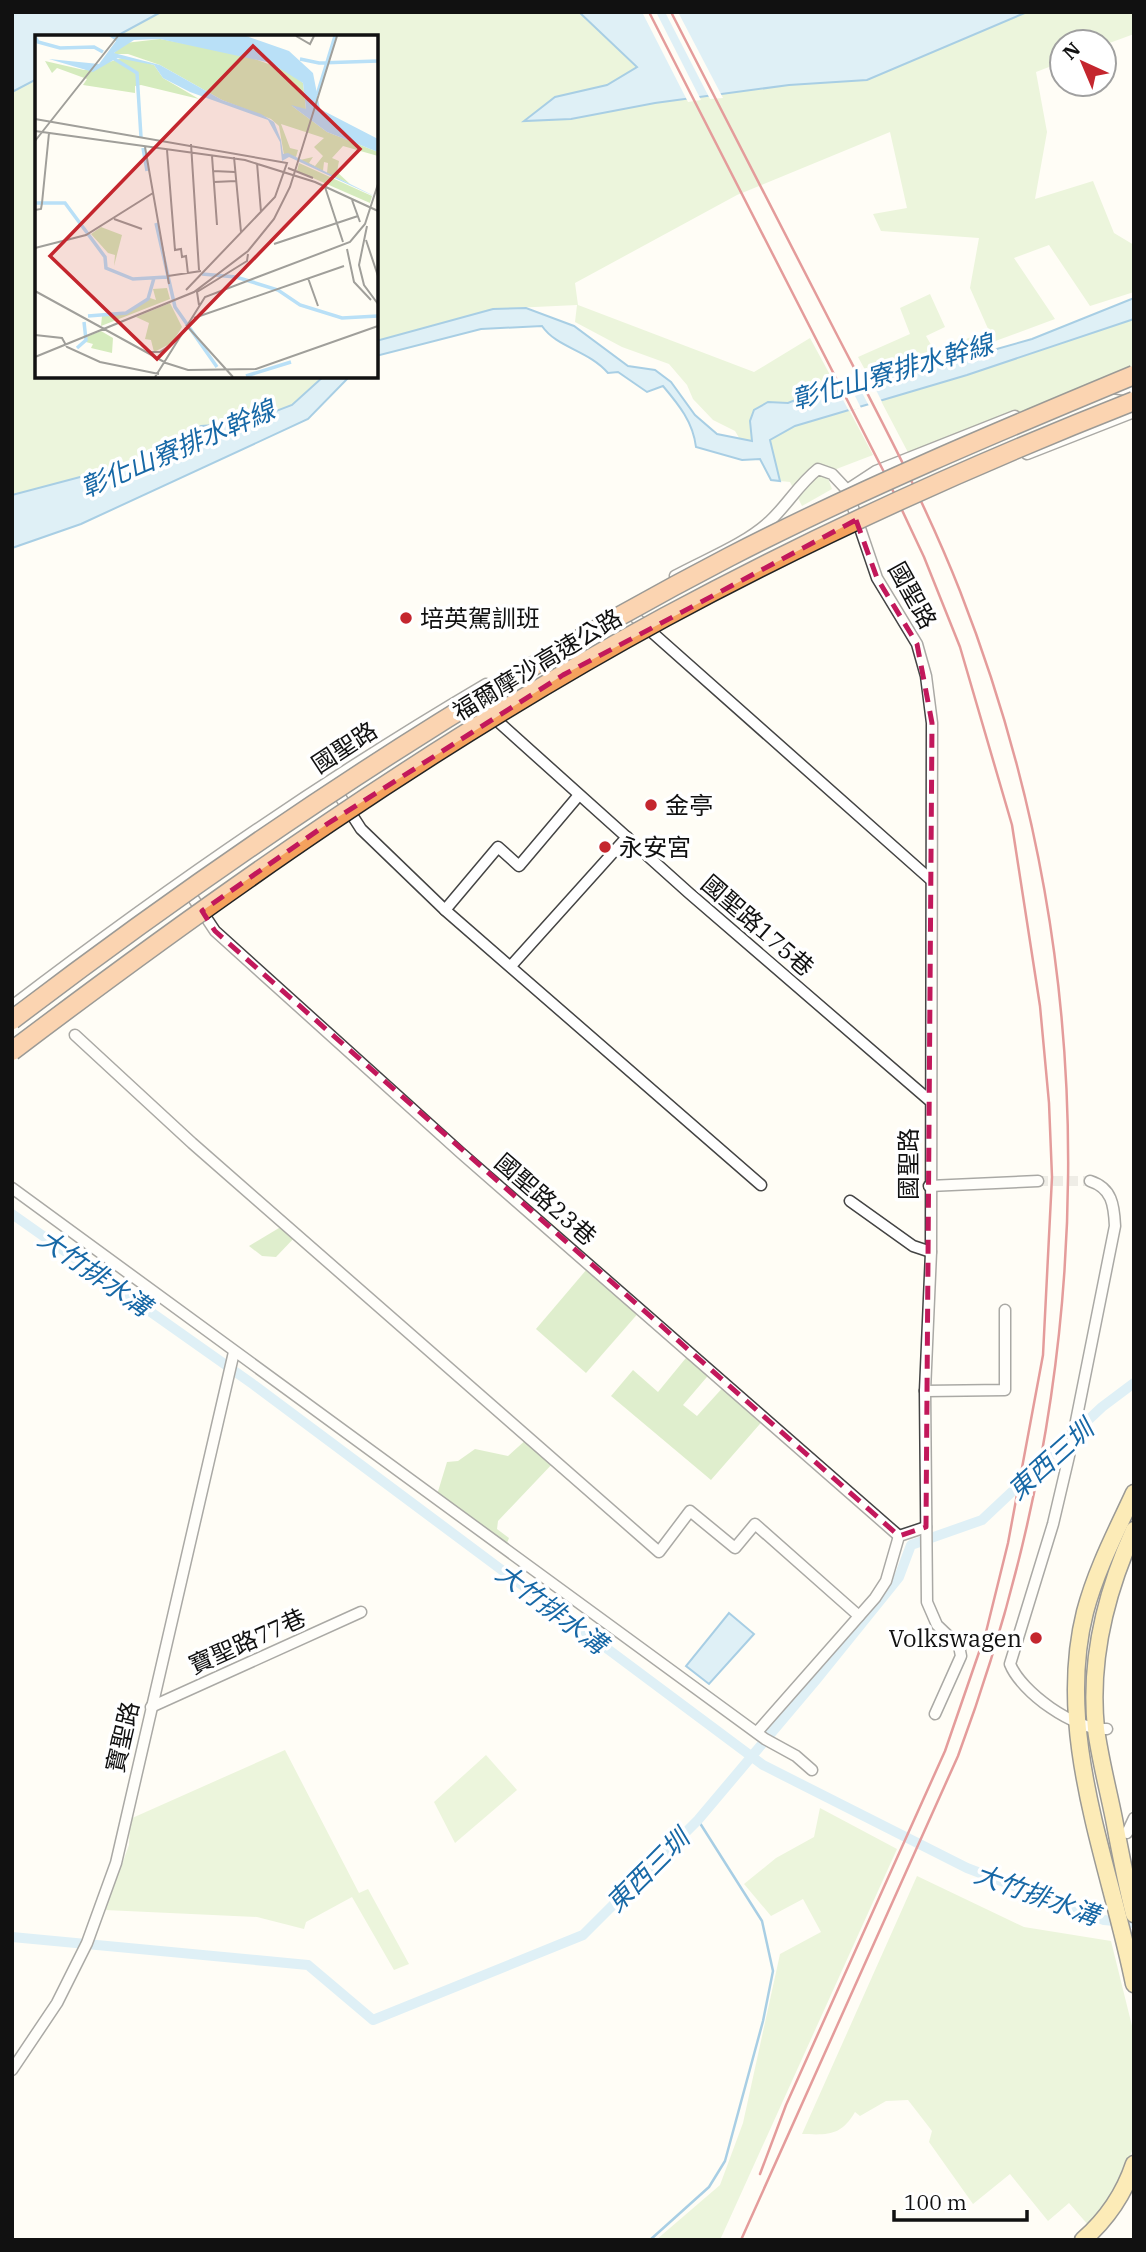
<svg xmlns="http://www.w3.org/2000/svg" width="1146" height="2252" viewBox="0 0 1146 2252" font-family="'IBM Plex Serif','Noto Sans TC',serif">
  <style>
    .green { fill: #d5ebbd }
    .forest { fill: #b9dc9c }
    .water { fill: #b9e0f7; stroke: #3f96cf; stroke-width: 2 }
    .pier { fill: #fffdf5 }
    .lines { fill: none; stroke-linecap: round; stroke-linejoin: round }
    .stream { stroke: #3f96cf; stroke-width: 2.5 }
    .canal { stroke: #b9e0f7; stroke-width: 10 }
    .street-tunnel { stroke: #dbdad3; stroke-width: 10; stroke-dasharray: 10 5; stroke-linecap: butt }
    .street-casing { stroke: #444; stroke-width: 13 }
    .primary-casing { stroke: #222; stroke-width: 19 }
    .street { stroke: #fff; stroke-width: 10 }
    .primary { stroke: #f9d66b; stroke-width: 16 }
    .rail { stroke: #c4262e; stroke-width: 2.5 }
    .highway-bridge-casing { stroke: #222; stroke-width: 21; stroke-linecap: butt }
    .highway-bridge { stroke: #f5a25d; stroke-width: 18 }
    .marked { fill: none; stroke: #c2185b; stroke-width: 5; stroke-dasharray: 14 9; stroke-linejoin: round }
    .poi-dot { fill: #c4262e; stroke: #fff; stroke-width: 2.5 }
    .labels { text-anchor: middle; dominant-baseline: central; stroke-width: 7; stroke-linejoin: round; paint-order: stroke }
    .street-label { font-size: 24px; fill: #111; stroke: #fff }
    .poi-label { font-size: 24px; fill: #111; stroke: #fff; text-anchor: start }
    .water-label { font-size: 26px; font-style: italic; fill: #1768a6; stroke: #fff }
    .inset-river { fill: none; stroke: #b9e0f7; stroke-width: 3.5 }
    .inset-road { fill: none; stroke: #a09f9a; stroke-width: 2 }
    .view { fill: #c4262e; fill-opacity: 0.15; stroke: #c4262e; stroke-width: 3.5 }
    .inset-edge { fill: none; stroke: #111; stroke-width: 3.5 }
  </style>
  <rect width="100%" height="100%" fill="#fffdf5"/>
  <g class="green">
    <polygon points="161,12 579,12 637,67 607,85 555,97 526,121 571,119 655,103 789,85 867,80 1027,12 1134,12 1134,34 1104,45 1104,42 1062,42 1062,62 1036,72 1047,132 1035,199 1093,181 1114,233 1134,245 1134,292 1090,306 1049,245 1014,258 1055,319 990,343 869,377 858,357 910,334 900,308 930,294 945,327 926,336 934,350 989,331 970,288 979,238 881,231 873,214 907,208 890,132 737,195 575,283 578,305 754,372 810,338 835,384 788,403 768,402 754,410 750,421 753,441 741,441 735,431 713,420 693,399 687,385 669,364 622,347 575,322 577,305 493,309 376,341 376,37 115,37"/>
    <polygon points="37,79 37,376 324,376 292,405 245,423 201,426 156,454 118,467 12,495 12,92"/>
    <polygon points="1134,319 1134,376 913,462 880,399 967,375"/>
    <polygon points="848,408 873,455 826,473 832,489 802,506 790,482 780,481 769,439 795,426"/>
    <polygon points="285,1750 359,1893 368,1889 409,1964 394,1970 352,1897 306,1922 304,1929 257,1917 105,1910 129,1845 130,1819"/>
    <polygon points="486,1755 517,1790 455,1843 434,1802"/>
    <polygon points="820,1808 897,1849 720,2240 656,2240 720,2185 743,2123 780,1954 821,1932 803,1899 771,1916 744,1884 776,1858 814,1837"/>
    <path d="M917 1876 1024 1927 1111 1941 1134 2034V2146L1120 2182 1089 2226 1069 2203 1048 2221 1010 2174 973 2204 929 2142 932 2131 908 2100 886 2101 860 2116 855 2112C841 2136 828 2135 802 2134Z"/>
  </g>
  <g class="forest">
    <polygon points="284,1225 296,1236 276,1257 262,1256 249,1246"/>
    <polygon points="587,1269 641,1310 586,1373 536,1329"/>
    <polygon points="690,1353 712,1371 683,1405 697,1416 726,1384 765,1418 711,1480 611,1396 633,1370 658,1392"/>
    <polygon points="528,1438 555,1461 498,1521 497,1529 509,1538 507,1543 436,1498 447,1462 458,1461 475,1449 508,1456"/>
  </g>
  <g class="water">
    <polygon points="12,12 161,12 115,37 37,37 37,79 12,92"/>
    <polygon points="579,12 1027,12 867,80 789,85 655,103 571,119 524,121 555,97 607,85 637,67"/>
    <path d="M1134 298V319L967 375 795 426 770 440 780 481 771 480 760 459 742 460 696 447C693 422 679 405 663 386L647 392 618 372 608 373C588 350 557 348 542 326L481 329 376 356V341L493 309 526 308 574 326 628 366 655 370 671 382 695 415 717 434 752 441 750 421 754 410 768 402 788 403 835 384 979 354 1032 339Z"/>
    <polygon points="324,376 350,376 308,419 81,524 12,548 12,495 118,467 156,454 201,426 245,423 292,405"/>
    <polygon points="729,1613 754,1634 709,1684 686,1666"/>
  </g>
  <g class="pier">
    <polygon points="642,12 656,12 701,100 688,102"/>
    <polygon points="665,12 678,12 723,98 710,99"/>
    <polygon points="868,374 882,402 869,406 854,377"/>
    <polygon points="846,378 861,408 849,411 833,381"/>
  </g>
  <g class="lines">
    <polyline class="stream" points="650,2240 709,2187 725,2161 763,2021 773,1971 762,1921 698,1820"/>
    <g class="canal">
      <polyline points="12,1214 254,1385 763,1765 967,1868 1104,1920 1134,1923"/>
      <polyline points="12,1937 308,1965 373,2020 583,1935 698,1820 816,1680 899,1577 911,1545 982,1520 1102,1407 1134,1383"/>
    </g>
    <polyline class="street-tunnel" points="1038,1181 1090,1181"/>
    <defs>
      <g id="street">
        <polyline points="1113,388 1134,391"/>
        <polyline points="1027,454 1134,412"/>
        <polyline points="847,490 876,471 1015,416"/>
        <path d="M675 576C706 559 744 545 770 521 787 505 799 484 818 469L832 474 847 490 877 578 917 644 926 676 932 723 931 1252 925 1391 927 1602 937 1625 959 1646 961 1656 935 1714"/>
        <polyline points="628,611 930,879"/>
        <polyline points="474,700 689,893 929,1100"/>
        <polyline points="334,787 361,829 445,910 761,1185"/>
        <polyline points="187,889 215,931 461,1153 899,1536"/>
        <polyline points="445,910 498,847 519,866 579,795"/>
        <polyline points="511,966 627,837"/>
        <path d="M12 1006C164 890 321 781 486 684"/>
        <polyline points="75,1035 192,1143 659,1552 690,1511 735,1548 755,1524 859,1616"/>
        <path d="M1090 1181C1112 1188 1114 1205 1115 1226L1069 1456 1053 1524 1010 1664C1021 1692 1075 1731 1107 1729"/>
        <polyline points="929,1186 1038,1181"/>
        <polyline points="12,1188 765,1739 796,1756 812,1770"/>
        <polyline points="850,1201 913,1246 931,1252"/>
        <polyline points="925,1391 1005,1390 1005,1310"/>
        <polyline points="151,1707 361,1612"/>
        <polyline points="757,1732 875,1598 886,1581 899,1536 926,1527"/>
        <polyline points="1127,1833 1134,1818"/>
        <polyline points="12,2070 57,2003 87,1943 116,1863 234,1352"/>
      </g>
      <g id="primary">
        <path d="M1134 1493C1116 1532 1096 1570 1085 1612 1054 1735 1110 1864 1134 1984"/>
        <path d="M1134 1530C1106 1592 1089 1661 1096 1729 1100 1759 1108 1789 1114 1819 1120 1851 1126 1883 1134 1914"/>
        <path d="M1083 2240C1107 2219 1124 2194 1134 2164"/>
      </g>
    </defs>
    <use href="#street" class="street-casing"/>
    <use href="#primary" class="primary-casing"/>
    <use href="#street" class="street"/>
    <use href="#primary" class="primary"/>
    <g class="rail">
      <polyline points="649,12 886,476 924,557 960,647 1012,825 1040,1006 1049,1103 1052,1177 1043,1355 1008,1543 986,1632 945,1751 786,2105 760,2174"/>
      <path d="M671 12C726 119 781 226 836 333 880 418 925 502 960 591 1109 972 1100 1374 958 1756L741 2240"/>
    </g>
    <defs>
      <g id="highway-bridge">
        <path d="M12 1020C238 848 477 688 729 557 861 489 997 432 1134 375"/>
        <path d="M12 1051C221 893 435 742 665 617 817 535 974 464 1134 401"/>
      </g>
    </defs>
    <use href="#highway-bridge" class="highway-bridge-casing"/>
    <use href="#highway-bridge" class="highway-bridge"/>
  </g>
  <path d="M0 0H1146V2252H0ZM856 520 877 578 917 644 932 723 926 1527 899 1536 215 931 202 911 327 824 563 675Z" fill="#fffdf5" fill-opacity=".55" fill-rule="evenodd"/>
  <path class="marked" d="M856 520 877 578 917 644 932 723 926 1527 899 1536 215 931 202 911 327 824 563 675Z"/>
  <g class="poi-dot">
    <circle cx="406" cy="618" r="7"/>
    <circle cx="651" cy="805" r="7"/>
    <circle cx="605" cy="847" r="7"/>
    <circle cx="1036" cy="1638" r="7"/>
  </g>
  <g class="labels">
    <g class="street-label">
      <text transform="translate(913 595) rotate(61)">國聖路</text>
      <text transform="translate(537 664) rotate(-31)">福爾摩沙高速公路</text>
      <text transform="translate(344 747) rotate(-33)">國聖路</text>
      <text transform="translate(758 925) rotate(41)">國聖路175巷</text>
      <text transform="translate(908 1164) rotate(-90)">國聖路</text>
      <text transform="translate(546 1199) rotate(41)">國聖路23巷</text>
      <text transform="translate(247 1641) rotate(-24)">寶聖路77巷</text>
      <text transform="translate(122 1737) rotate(-77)">寶聖路</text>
    </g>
    <g class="poi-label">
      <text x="420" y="618">培英駕訓班</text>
      <text x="665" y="805">金亭</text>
      <text x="619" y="847">永安宮</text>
      <text x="1022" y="1638" text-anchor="end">Volkswagen</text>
    </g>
    <g class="water-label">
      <text transform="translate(892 371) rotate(-16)">彰化山寮排水幹線</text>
      <text transform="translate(177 448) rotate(-23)">彰化山寮排水幹線</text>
      <text transform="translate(95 1272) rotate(35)">大竹排水溝</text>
      <text transform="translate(1050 1459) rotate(-42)">東西三圳</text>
      <text transform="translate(552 1608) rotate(37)">大竹排水溝</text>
      <text transform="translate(647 1870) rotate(-45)">東西三圳</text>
      <text transform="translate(1037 1894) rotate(20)">大竹排水溝</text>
    </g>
  </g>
  <g transform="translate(35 35)">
    <rect width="343" height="343" fill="#fffdf5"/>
    <path d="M125 4 206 19 253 36 268 48 271 75 257 71 292 97 343 117V121L308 111 297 123 304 126 302 137 315 149 292 138 293 128 289 127 288 136 265 125 278 122 274 128 280 131 288 121 279 112 289 103 246 89 255 113 263 115 261 122 249 120 244 91 236 84 187 65 125 30 93 19H78L90 8ZM90 22 119 30 128 43 164 64 106 50 100 51V58L48 50 52 44 22 33 17 38 10 26 49 35ZM264 128 337 161 335 168 262 136ZM66 192 87 200 79 231 80 220 73 218 56 199ZM132 253 135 264 66 291 67 281 89 279 115 263 121 265 118 254ZM135 268 147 292 137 308 119 317 116 305 110 304 114 288 101 282ZM66 296 78 303 77 318 56 313 58 309 51 307V302Z" fill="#d5ebbd"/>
    <path d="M74 1H211L254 16 278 38 285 74 343 104V117L292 97 261 74 256 70 271 74 268 48 236 28 125 4 99 5 79 18 125 30 187 65 226 79 239 87 246 105 248 119 253 118 343 163 254 122 247 126 245 107 233 85 155 57 128 43 119 30 82 23 58 37 14 24 64 29 81 6Z" fill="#b9e0f7"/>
    <path class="inset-river" d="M0 2 3 7 25 13 59 12 68 17M78 23 102 38 106 102M265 24 284 28 343 26M282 60 300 1M108 113 112 136M0 168H30L70 222 71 233 98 244 132 242M121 188 140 272 182 332M167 239 201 242 243 255 265 270 307 283 343 281M53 281 91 278 113 264 119 243M42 313 51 305 49 287M211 341 256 327"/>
    <path class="inset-road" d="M261 1 275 9 279 1M0 84 252 128 240 162 151 255M0 96 210 125 280 147 343 176M0 106 83 1M156 109 164 235M110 112 134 249M132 115 140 215 146 214 147 222 151 221 153 239M177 121 182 190M199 122 206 197M222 128 226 177M253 133 278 143M178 136 200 137M179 147 201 146M290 152 308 207M317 165 325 187M0 175 6 174 7 168 14 98M79 184 107 194M332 191 324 230 329 250 343 269M331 205 343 241M239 209 323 181M0 213 51 200 118 158M312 214 319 247 336 265M133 241 166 236M273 243 283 271M0 256 131 328 153 335 221 334 343 291M164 270 162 257 212 226 213 219M159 283 309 231M151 290 198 342M0 300 27 303 32 312 65 327 124 339M113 317H125L137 309M0 322 159 257 213 216 239 184 255 152 302 1M120 342 170 262 315 207 330 189 343 149"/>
    <path class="view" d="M218 11 325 114 122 324 15 221Z"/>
    <rect width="343" height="343" class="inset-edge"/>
  </g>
  <rect width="1146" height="2252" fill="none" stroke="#111111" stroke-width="28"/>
  <g transform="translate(1083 63) rotate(316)"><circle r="33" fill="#ffffff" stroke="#a0a0a0" stroke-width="2"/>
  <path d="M0-5L12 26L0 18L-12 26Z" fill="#c4262e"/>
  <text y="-10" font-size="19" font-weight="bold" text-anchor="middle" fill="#111111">N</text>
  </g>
  <path d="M894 2210v10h133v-10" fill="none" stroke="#111111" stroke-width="3.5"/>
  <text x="904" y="2210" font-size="21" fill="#111111" stroke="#ffffff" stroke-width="5" paint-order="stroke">100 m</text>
</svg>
